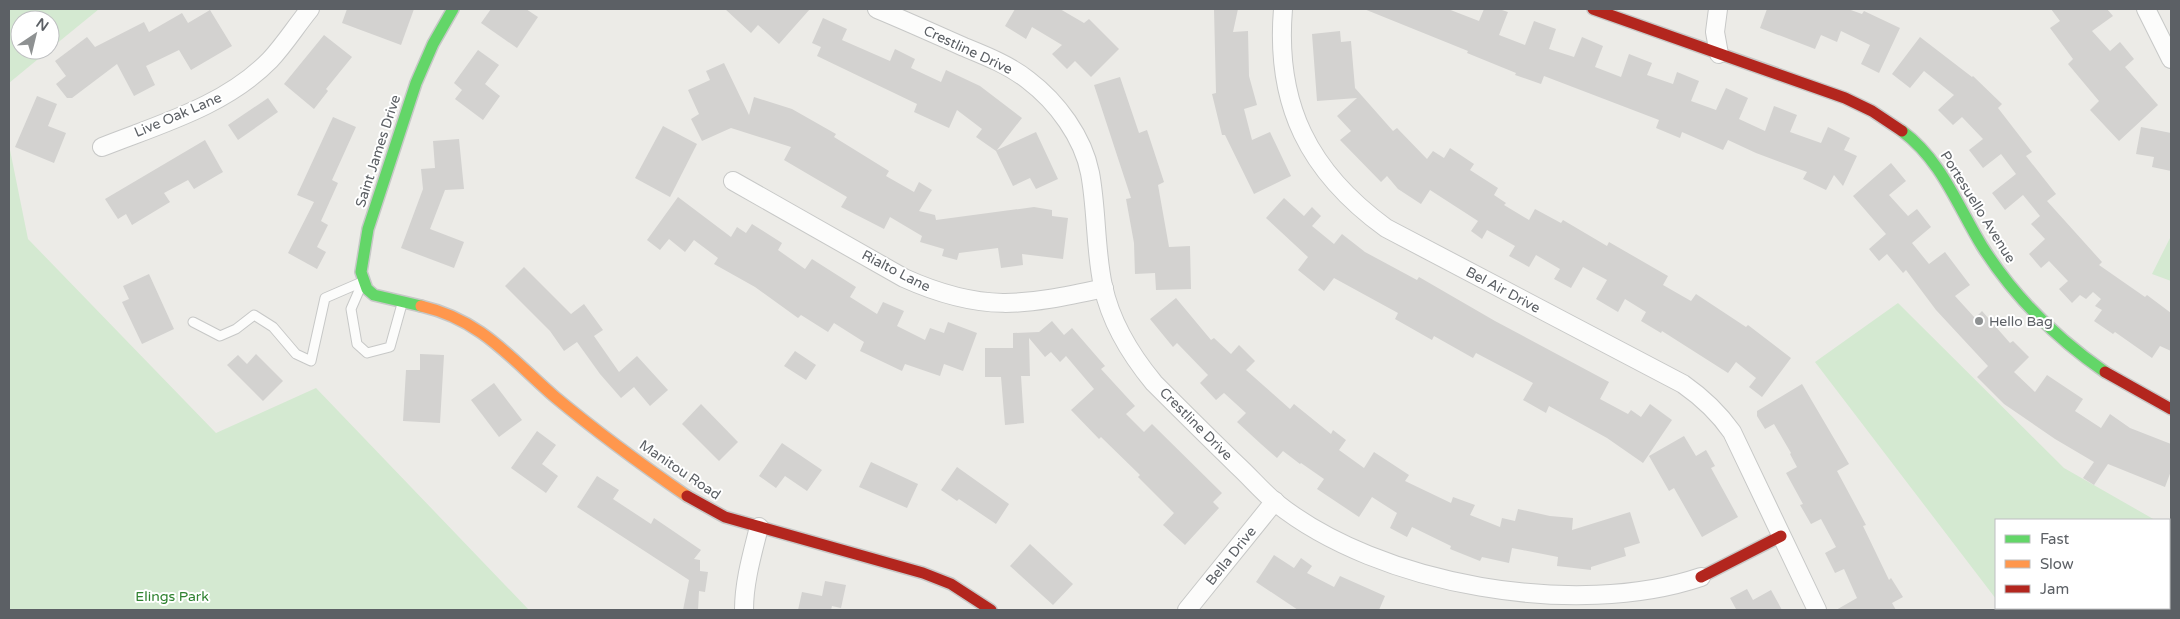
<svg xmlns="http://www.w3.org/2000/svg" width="2180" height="619" viewBox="0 0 2180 619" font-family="'Varela Round',sans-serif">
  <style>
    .green { fill: #d4e9d1 }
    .building { fill: #d3d2d0 }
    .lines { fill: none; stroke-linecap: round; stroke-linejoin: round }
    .lane-casing { stroke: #c7c8c7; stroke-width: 11 }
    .street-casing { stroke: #c7c8c7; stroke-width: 20 }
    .fast-casing { stroke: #c7c8c7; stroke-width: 14 }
    .slow-casing { stroke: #c7c8c7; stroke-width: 14 }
    .jam-casing { stroke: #c7c8c7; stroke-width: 14 }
    .lane { stroke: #fcfcfb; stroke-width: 9 }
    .street { stroke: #fcfcfb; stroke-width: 18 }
    .fast { stroke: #63d668; stroke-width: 11 }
    .slow { stroke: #ff974d; stroke-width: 11 }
    .jam { stroke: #b3261e; stroke-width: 11 }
    .poi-dot { fill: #8e9192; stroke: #fff; stroke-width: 2 }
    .labels { text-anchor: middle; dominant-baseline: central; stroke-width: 4; stroke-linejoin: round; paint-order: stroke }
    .street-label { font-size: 14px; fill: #5c6065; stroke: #fff }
    .poi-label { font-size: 14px; fill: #5c6065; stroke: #fff; text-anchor: start }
    .park-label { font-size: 14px; fill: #2f8230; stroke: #fff }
  </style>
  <rect width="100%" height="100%" fill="#ecebe7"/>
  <g class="green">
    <polygon points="9,9 99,9 50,49 50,20 20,20 20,50 49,50 9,83"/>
    <polygon points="9,145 28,239 216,433 316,388 529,610 9,610"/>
    <polygon points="2171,236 2171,281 2152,274"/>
    <polygon points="1898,303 2064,468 2155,520 1996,520 1996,599 1815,362"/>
    <polygon points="2169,525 2171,525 2171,610 2005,610 2003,608 2169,608"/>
  </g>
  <g class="building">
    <polygon points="347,9 414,9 401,45 342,23"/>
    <polygon points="491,9 526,9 538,17 517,48 481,23"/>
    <polygon points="725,9 810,9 779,44 758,25 751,33"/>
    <polygon points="1015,9 1060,9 1084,23 1089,19 1119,49 1091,77 1075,61 1067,69 1052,54 1062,45 1032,27 1026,39 1005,26"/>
    <polygon points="1214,9 1238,9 1233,32 1248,31 1249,76 1257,105 1244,109 1252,140 1270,132 1291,176 1254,194 1225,135 1222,135 1212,94 1216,93"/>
    <polygon points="1364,9 1448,9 1479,21 1484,9 1499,9 1508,12 1499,35 1525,45 1534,21 1556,29 1549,49 1574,57 1582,37 1603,46 1595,67 1621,77 1629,54 1652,63 1647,75 1673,84 1677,72 1699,81 1691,101 1716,110 1726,88 1748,98 1739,119 1765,131 1774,106 1797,115 1790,132 1821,143 1828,127 1850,138 1844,150 1857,156 1843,186 1834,175 1826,190 1803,179 1807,172 1756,153 1728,140 1723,150 1682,132 1680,138 1656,128 1659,120 1544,76 1541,84 1515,75 1516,73 1467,53 1468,51"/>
    <polygon points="1767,9 1848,9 1862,14 1864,11 1900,28 1879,73 1861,64 1870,45 1841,31 1837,42 1821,35 1815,49 1760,28"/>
    <polygon points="2051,9 2107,9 2113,16 2092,31 2110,51 2120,42 2134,59 2125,67 2158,105 2119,141 2090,110 2099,101 2068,64 2073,59 2050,28 2060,21"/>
    <polygon points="210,10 232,46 191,70 179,50 146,66 155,85 134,96 117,64 72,98 67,98 56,84 66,76 55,61 87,37 95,47 144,22 149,32 182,13 188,23"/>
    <polygon points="823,18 847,29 842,40 890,61 895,49 915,59 911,68 941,82 946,70 980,86 1022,118 997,150 1036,132 1058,179 1036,189 1030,178 1013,186 996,151 976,137 982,129 957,110 949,128 914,112 917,104 817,56 821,47 812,43"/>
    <polygon points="1340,31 1341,42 1351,41 1355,88 1393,131 1397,128 1427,159 1433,151 1444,158 1450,148 1474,164 1470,170 1498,188 1494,195 1506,203 1504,205 1529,220 1535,209 1561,223 1563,220 1607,246 1609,242 1668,276 1663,285 1691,301 1696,294 1746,327 1748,325 1791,358 1762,397 1749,387 1756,378 1736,362 1728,373 1662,331 1661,333 1641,321 1646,312 1625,299 1618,312 1596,299 1607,280 1583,267 1571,288 1554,279 1560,269 1536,255 1529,267 1509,256 1515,246 1487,230 1482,239 1471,231 1478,221 1430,190 1421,204 1398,189 1387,176 1381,182 1340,140 1351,131 1337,116 1357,98 1317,101 1312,34"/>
    <polygon points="324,35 352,57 326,89 328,91 314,109 284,84"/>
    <polygon points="1920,37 1972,77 1973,76 2002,104 1998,108 2032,152 2026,156 2056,194 2047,201 2102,262 2099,265 2145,297 2147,295 2171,313 2171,351 2160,346 2152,358 2115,332 2113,334 2094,321 2102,310 2095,306 2101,299 2093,292 2086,299 2080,295 2072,303 2059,289 2068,281 2049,261 2041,268 2029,254 2045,239 2031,224 2040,216 2023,195 2005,210 1992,193 2016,174 2001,154 1983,168 1969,150 1983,139 1962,117 1953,125 1938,110 1954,95 1924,71 1910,88 1892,74"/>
    <polygon points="478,50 499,65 485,84 500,96 483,120 455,99 462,90 454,83"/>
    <polygon points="724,63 749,115 754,97 792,109 836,134 834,137 889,171 886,176 914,192 919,182 932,190 919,211 935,215 936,220 1034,207 1052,210 1052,216 1068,218 1063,259 1022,254 1023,265 1001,268 998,248 959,253 957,260 942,256 944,249 920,242 922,236 890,217 884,229 841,207 847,197 784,160 791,147 731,128 702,141 691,119 699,114 688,90 710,80 706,71"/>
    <polygon points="1120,77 1139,133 1147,130 1164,182 1158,185 1169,247 1190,246 1191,289 1156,290 1155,273 1135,274 1134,243 1126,199 1131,198 1094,85"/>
    <polygon points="37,96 57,104 48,126 66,133 54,163 15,147"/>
    <polygon points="268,98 278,112 238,140 228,125"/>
    <polygon points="333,117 356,127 332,180 338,183 321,221 328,225 317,247 326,252 317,269 288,253 314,202 297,195"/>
    <polygon points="663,126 697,144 670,197 635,178"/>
    <polygon points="2141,127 2171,133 2171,171 2152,167 2154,157 2136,154"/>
    <polygon points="459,139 464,189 445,190 430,229 464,242 454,268 401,248 423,189 421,169 435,168 433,141"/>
    <polygon points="205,140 223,172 194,189 188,180 164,193 170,202 132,225 126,214 118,219 105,199"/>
    <polygon points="1891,163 1906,181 1889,195 1908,216 1917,209 1931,227 1912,243 1929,264 1945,252 1970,285 1955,296 1975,318 1982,311 2010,343 2013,341 2029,357 2014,372 2035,392 2047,375 2083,399 2075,411 2101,428 2110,414 2130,428 2171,444 2171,471 2165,487 2108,464 2094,485 2083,478 2094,462 2055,439 2004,404 1977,377 1988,366 1936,310 1906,270 1903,273 1887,254 1879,261 1869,249 1886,234 1853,196"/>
    <polygon points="678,197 731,237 737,227 746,233 752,224 782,243 778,250 805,269 812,259 856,287 850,297 877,314 883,302 904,311 897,326 925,340 930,328 944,333 948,322 977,333 963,371 944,364 940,376 905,364 902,371 860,351 864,342 834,323 828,332 801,315 798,318 755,287 714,264 718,258 694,240 685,252 669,239 660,250 647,240"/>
    <polygon points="1284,198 1304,216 1312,207 1321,216 1312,226 1334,244 1342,234 1365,252 1417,280 1419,277 1495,321 1609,382 1600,399 1628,414 1631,410 1641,417 1650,404 1672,420 1643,463 1607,438 1549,406 1546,413 1523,400 1533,383 1476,353 1473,358 1434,336 1432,340 1395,319 1398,313 1334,278 1324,291 1298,270 1308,257 1266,218"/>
    <polygon points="524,267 571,314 584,304 603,330 594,336 619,372 637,356 668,390 650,406 634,387 621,398 600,374 577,342 564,351 550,331 505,286"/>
    <polygon points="149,274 174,329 142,344 122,302 129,299 123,286"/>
    <polygon points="1176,298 1211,340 1214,338 1231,354 1239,345 1255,361 1246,370 1290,409 1294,404 1331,434 1333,430 1346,440 1339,450 1364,468 1374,452 1409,475 1405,481 1451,503 1453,497 1475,505 1470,515 1500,527 1502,518 1515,521 1518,509 1550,516 1573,518 1572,530 1630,512 1640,543 1624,548 1626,556 1591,567 1591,570 1557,566 1558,557 1512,548 1509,563 1482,557 1480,561 1450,549 1451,546 1412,527 1407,537 1390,528 1397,513 1372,497 1359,517 1317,489 1324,479 1301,463 1300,464 1283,451 1277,458 1261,444 1237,422 1246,413 1224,393 1216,400 1200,383 1208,375 1177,343 1173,347 1150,319"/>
    <polygon points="1052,321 1064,335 1072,328 1105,366 1101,369 1135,406 1126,414 1144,432 1152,424 1222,493 1213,502 1219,508 1185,545 1163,525 1174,513 1138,477 1140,475 1101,437 1099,439 1071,410 1094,389 1066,356 1060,362 1051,352 1045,357 1029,338 1030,376 1021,376 1024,423 1005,425 1001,377 985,377 985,348 1013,348 1013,333 1039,332"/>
    <polygon points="795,351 816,365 806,380 784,366"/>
    <polygon points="256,354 283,381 263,401 227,365 238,355 247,364"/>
    <polygon points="420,354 444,355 440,423 403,421 406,370 420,370"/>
    <polygon points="494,383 522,420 499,437 471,400"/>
    <polygon points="1802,384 1849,464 1837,471 1866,525 1863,526 1889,580 1891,578 1903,597 1892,603 1896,610 1836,610 1857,598 1844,569 1835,573 1825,553 1836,547 1821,519 1811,524 1800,505 1803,504 1786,473 1797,467 1790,454 1791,453 1774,424 1765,429 1757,416 1757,411"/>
    <polygon points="701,404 738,442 719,461 682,424"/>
    <polygon points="537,431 556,445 542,464 558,476 546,493 511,468"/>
    <polygon points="1684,436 1696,456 1706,450 1715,466 1711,468 1738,517 1702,537 1674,488 1669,491 1649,456"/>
    <polygon points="782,443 822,470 807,491 785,476 776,488 759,476"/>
    <polygon points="871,462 918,484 907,508 859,487"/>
    <polygon points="957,467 1009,504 996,524 959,499 957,501 941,490"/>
    <polygon points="597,476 619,490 613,499 651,524 654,518 701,550 694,559 700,560 700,571 708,572 705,592 699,591 698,610 683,610 689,580 577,507"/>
    <polygon points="1030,544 1073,584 1053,605 1010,566"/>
    <polygon points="1274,555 1294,568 1301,558 1312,566 1307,573 1334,587 1340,576 1385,596 1379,610 1298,610 1256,582"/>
    <polygon points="825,581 846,585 841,608 832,606 831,610 798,610 802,592 822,596"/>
    <polygon points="1747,589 1753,600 1771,590 1782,610 1733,610 1736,609 1730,598"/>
  </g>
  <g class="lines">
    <defs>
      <g id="lane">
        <polyline points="361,286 351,309 357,344 367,353 390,347 402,304"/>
        <polyline points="193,322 220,336 236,329 254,315 273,327 296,354 311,361 325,298 362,282"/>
      </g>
      <g id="street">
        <path d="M877 9C906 21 935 34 964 47 986 56 1009 65 1028 80 1057 102 1083 137 1090 173 1097 210 1095 249 1103 286 1111 323 1130 354 1154 383 1181 410 1209 438 1237 465 1250 477 1262 491 1275 502 1379 586 1577 619 1701 577"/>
        <path d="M1283 9C1275 105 1309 172 1386 228L1683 384C1703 398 1718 412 1732 432L1817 610"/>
        <polyline points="1718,9 1715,32 1719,54"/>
        <polyline points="2146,9 2171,59"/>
        <path d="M102 147C160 124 225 106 270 60 285 44 296 26 310 9"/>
        <path d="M733 181 904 278C982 313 1023 306 1104 288"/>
        <path d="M744 610C744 582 752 555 759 527"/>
        <polyline points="1187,610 1275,501"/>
      </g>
      <g id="fast">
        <path d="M1902 131C1942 161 1957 205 1982 246 2014 297 2056 338 2105 372"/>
        <polyline points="421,306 374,295 367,289 361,272 368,229 416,83 433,44 453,9"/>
      </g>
      <path id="slow" d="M421 306C482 320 511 359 555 397 597 432 642 465 687 496"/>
      <g id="jam">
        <polyline points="1593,9 1845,98 1872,111 1902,131"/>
        <polyline points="2105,372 2171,409"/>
        <polyline points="687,496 725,517 923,573 951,584 991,610"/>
        <polyline points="1701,577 1781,536"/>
      </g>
    </defs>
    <use href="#lane" class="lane-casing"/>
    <use href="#street" class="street-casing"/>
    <use href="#fast" class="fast-casing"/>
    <use href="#slow" class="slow-casing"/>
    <use href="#jam" class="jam-casing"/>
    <use href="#lane" class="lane"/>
    <use href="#street" class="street"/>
    <use href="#fast" class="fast"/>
    <use href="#slow" class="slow"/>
    <use href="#jam" class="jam"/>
  </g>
  <circle class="poi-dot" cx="1979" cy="321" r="5"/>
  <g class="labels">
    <g class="street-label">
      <text transform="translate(968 50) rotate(25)">Crestline Drive</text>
      <text transform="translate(178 115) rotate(-23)">Live Oak Lane</text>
      <text transform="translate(378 151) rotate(-72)">Saint James Drive</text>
      <text transform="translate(1978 207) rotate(58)">Portesuello Avenue</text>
      <text transform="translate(896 271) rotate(27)">Rialto Lane</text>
      <text transform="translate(1503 290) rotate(28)">Bel Air Drive</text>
      <text transform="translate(1196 424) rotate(45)">Crestline Drive</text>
      <text transform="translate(680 470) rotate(34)">Manitou Road</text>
      <text transform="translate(1231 556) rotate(-51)">Bella Drive</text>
    </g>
    <g class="poi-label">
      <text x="1989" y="321">Hello Bag</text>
    </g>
    <g class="park-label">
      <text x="172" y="596">Elings Park</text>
    </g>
  </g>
  <rect width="2180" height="619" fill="none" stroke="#5c6065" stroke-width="20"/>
  <rect x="1995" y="519" width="175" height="90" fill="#ffffff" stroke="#bebfc1"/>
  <rect x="2005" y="535" width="25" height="8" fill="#63d668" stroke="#bebfc1"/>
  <text x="2040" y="544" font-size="15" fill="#5c6065">Fast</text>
  <rect x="2005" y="560" width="25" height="8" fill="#ff974d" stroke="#bebfc1"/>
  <text x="2040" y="569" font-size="15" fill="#5c6065">Slow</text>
  <rect x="2005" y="585" width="25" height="8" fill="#b3261e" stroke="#bebfc1"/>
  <text x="2040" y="594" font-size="15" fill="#5c6065">Jam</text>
  <g transform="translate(35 35) rotate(35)"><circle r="24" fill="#ffffff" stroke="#bebfc1"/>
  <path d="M0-4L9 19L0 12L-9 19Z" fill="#8e9192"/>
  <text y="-8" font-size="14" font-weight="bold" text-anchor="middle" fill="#5c6065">N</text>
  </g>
</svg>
